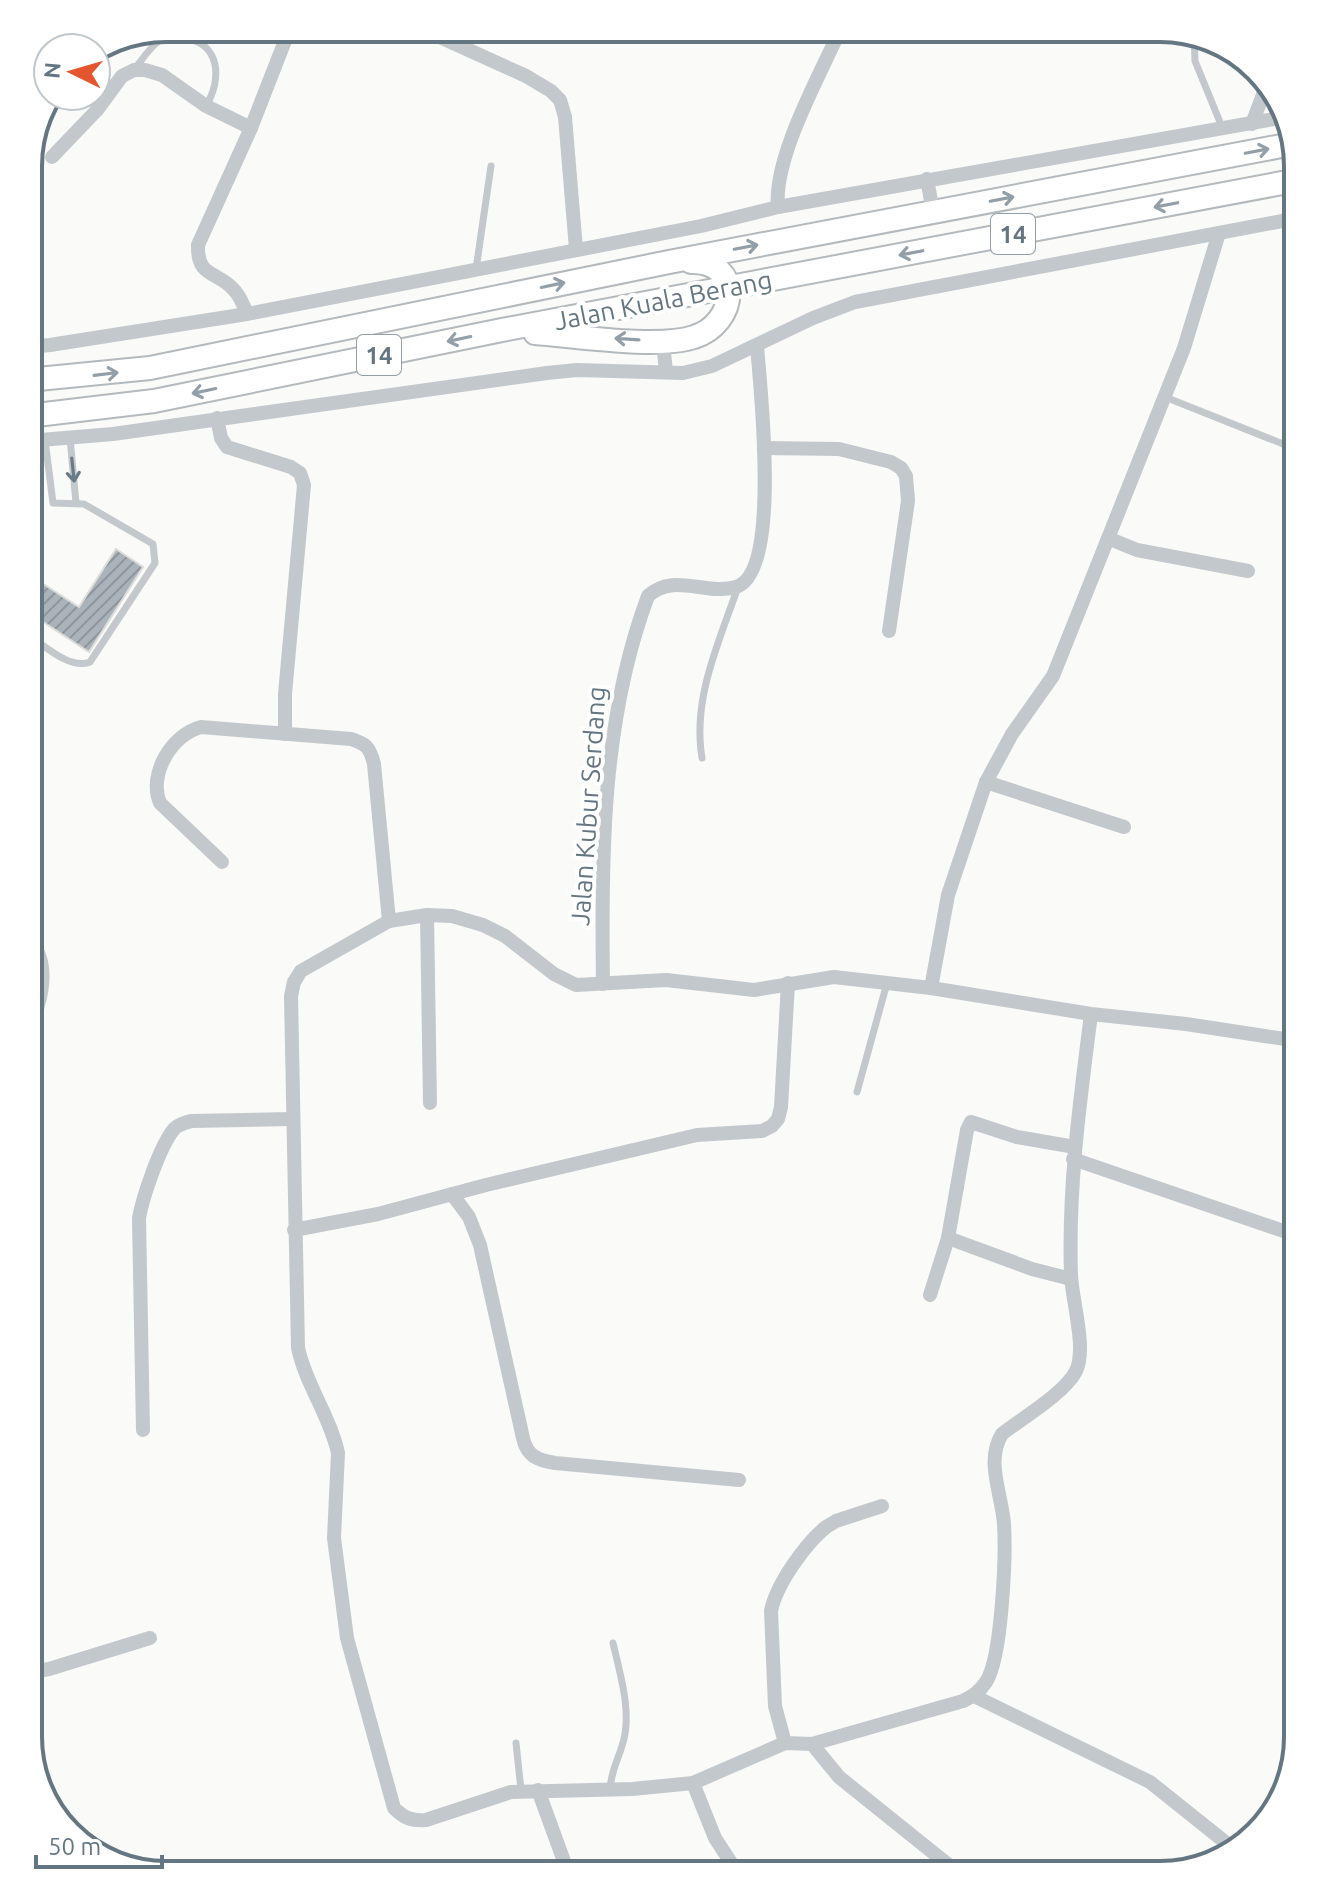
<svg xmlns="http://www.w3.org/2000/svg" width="1326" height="1903" viewBox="0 0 1326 1903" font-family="Ubuntu,sans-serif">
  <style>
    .building { fill: url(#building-hatch); stroke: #dcdcda; stroke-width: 2 }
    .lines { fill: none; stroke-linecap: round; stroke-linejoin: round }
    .trunk-casing { stroke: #b4b9bd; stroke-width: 26 }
    .service { stroke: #c3c8cc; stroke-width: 7 }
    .minor { stroke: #c3c8cc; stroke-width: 14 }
    .trunk { stroke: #fff; stroke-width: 22 }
    .oneway { stroke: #939fa8 }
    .oneway2 { stroke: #6a7a87 }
    .labels { text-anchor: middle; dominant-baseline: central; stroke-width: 8; stroke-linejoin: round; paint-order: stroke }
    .shield { fill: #fff; stroke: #939fa8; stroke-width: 2 }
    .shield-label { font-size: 24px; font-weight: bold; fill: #657683 }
    .street-label { font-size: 26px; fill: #657683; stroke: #fff }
    .rim { fill: none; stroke: #657683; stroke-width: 4 }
  </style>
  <defs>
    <pattern id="building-hatch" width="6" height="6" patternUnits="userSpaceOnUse" patternTransform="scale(2)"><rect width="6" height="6" fill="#aab3b9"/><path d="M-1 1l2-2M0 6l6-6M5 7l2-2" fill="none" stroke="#8e969c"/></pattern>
  </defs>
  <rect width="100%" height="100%" fill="#fafaf8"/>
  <polygon class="building" points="116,549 143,567 89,652 28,612 28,574 79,607"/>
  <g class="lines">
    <defs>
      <g id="trunk">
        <path d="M535 333C576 336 658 349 694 337 737 324 744 261 691 262"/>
        <polyline points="28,380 150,368 669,262 1292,144"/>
        <polyline points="28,416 154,401 502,330 1298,180"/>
      </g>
    </defs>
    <use href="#trunk" class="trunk-casing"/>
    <g class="service">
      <polyline points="1194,36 1195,61 1222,127"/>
      <path d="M134 70C142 60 149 48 159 41 167 36 175 36 184 38 221 43 222 80 206 106"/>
      <polyline points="476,269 491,166"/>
      <polyline points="1165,397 1298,450"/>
      <polyline points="70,438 76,503"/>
      <path d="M28 635C45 646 70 670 90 662L155 563 153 544 84 504 53 503 45 440"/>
      <path d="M702 758C692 699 719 642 738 587"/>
      <polyline points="857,1092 887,983"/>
      <polyline points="516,1743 521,1790"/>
      <path d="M610 1789C611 1772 617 1762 622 1746 633 1714 620 1674 613 1643"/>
      <polyline points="1190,1867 1230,1846"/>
    </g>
    <g class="minor">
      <polyline points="420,28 526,76 551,91 560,100 565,117 576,249"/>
      <polyline points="1252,124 1267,84"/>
      <polyline points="52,157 97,110 122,76 134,70 145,70 162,75 206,106 251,128"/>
      <polyline points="927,179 933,212"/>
      <path d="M778 207C773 158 820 75 841 28"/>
      <path d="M247 314C244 306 241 298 235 291 218 270 197 279 198 245L251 128 290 28"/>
      <polyline points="663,342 666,372"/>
      <polyline points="28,347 50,345 247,314 701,226 778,207 1285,117"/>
      <polyline points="217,418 221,438 227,447 291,467 300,473 304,485 285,694 285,734"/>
      <polyline points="28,441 113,434 547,373 577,370 683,373 712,366 813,318 855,302 1298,218"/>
      <polyline points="764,448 839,449 891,462 901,468 906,476 908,501 889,631"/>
      <polyline points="1110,539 1137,550 1248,571"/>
      <polyline points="986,782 1124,827"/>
      <path d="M222 862 160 803C148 775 171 735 201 727L351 739C367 744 370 748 374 764L389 921"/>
      <polyline points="427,915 430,1103"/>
      <path d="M603 984C601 854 602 719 648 596 674 572 706 596 736 587 782 573 760 387 757 346"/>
      <polyline points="931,988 948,895 986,782 1012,734 1053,676 1184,348 1219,233"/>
      <path d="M1091 1014C1080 1101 1068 1187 1071 1275 1072 1301 1087 1348 1076 1371 1064 1394 1022 1418 1002 1434 985 1461 1002 1494 1004 1524 1006 1555 1002 1658 986 1682 980 1691 972 1697 963 1701L812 1744 785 1743 693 1783 632 1789 511 1792 426 1820C411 1821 404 1818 394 1808L347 1638 334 1538 338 1453C330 1416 306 1385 298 1348L291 996 294 982 301 971 389 921 427 915 452 916 483 925 505 936 554 974 576 985 666 980 754 990 834 977 931 988 1091 1014 1186 1024 1298 1041"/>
      <path d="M28 1029C42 1003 52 962 28 938"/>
      <polyline points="1073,1159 1298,1236"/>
      <path d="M452 1194 469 1217 480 1245 523 1438C527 1456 537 1460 555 1463L739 1480"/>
      <polyline points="294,1230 378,1214 486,1185 697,1135 762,1131 772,1126 778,1119 781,1107 788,983"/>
      <polyline points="948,1238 1032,1269 1071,1279"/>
      <polyline points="930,1295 948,1238 967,1130 971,1122 1017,1137 1075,1147"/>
      <path d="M143 1430 139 1218C143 1196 160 1146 174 1129 179 1124 185 1123 191 1121L292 1119"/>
      <polyline points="28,1673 49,1669 150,1638"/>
      <polyline points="974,1696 1150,1782 1235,1850"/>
      <path d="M785 1743 775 1706 771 1611C776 1585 805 1544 826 1527L836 1521 882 1506"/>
      <polyline points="812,1744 839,1777 961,1875"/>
      <polyline points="693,1783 715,1838 739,1875"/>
      <polyline points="538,1790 569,1875"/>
      <polyline points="93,1853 97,1856"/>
    </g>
    <use href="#trunk" class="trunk"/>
  </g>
  <defs><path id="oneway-shaft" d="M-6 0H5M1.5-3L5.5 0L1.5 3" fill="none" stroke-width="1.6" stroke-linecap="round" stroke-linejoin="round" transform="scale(2)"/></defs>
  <g class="oneway">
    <use href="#oneway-shaft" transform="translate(1257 151) rotate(-11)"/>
    <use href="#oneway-shaft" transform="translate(1002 199) rotate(-11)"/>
    <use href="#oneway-shaft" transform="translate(1166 205) rotate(169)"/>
    <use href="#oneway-shaft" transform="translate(746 247) rotate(-11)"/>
    <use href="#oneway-shaft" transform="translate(911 253) rotate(169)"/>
    <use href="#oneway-shaft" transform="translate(553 285) rotate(-12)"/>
    <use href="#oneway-shaft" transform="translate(459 339) rotate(168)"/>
    <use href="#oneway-shaft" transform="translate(627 339) rotate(-176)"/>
    <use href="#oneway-shaft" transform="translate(106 374) rotate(-7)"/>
    <use href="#oneway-shaft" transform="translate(204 391) rotate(168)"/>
  </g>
  <use class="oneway2" href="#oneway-shaft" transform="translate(73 470) rotate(84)"/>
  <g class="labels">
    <g class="shield">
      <rect x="991" y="214" width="44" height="40" rx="6"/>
      <rect x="357" y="335" width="44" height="40" rx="6"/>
    </g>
    <g class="shield-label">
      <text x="1013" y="234">14</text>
      <text x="379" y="355">14</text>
    </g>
    <g class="street-label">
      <text transform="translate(663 300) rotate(-11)">Jalan Kuala Berang</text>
      <text transform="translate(588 806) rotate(-86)">Jalan Kubur Serdang</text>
    </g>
  </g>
  <path d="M0 0H1326V1903H0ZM166 42H1160A124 124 0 0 1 1284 166V1737A124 124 0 0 1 1160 1861H166A124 124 0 0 1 42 1737V166A124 124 0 0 1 166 42Z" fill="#fff" fill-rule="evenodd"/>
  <path class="rim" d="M166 42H1160A124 124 0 0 1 1284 166V1737A124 124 0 0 1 1160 1861H166A124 124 0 0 1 42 1737V166A124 124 0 0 1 166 42Z"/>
  <g transform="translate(72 72) rotate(275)"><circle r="38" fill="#ffffff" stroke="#c1c8cd" stroke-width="2"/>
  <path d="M0-6L14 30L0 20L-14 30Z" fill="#e4572e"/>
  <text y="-12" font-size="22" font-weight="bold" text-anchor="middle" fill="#657683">N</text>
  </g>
  <path d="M36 1855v12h126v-12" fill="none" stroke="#657683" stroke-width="4"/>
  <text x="48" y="1855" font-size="24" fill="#657683" stroke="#ffffff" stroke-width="6" paint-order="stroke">50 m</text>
</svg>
